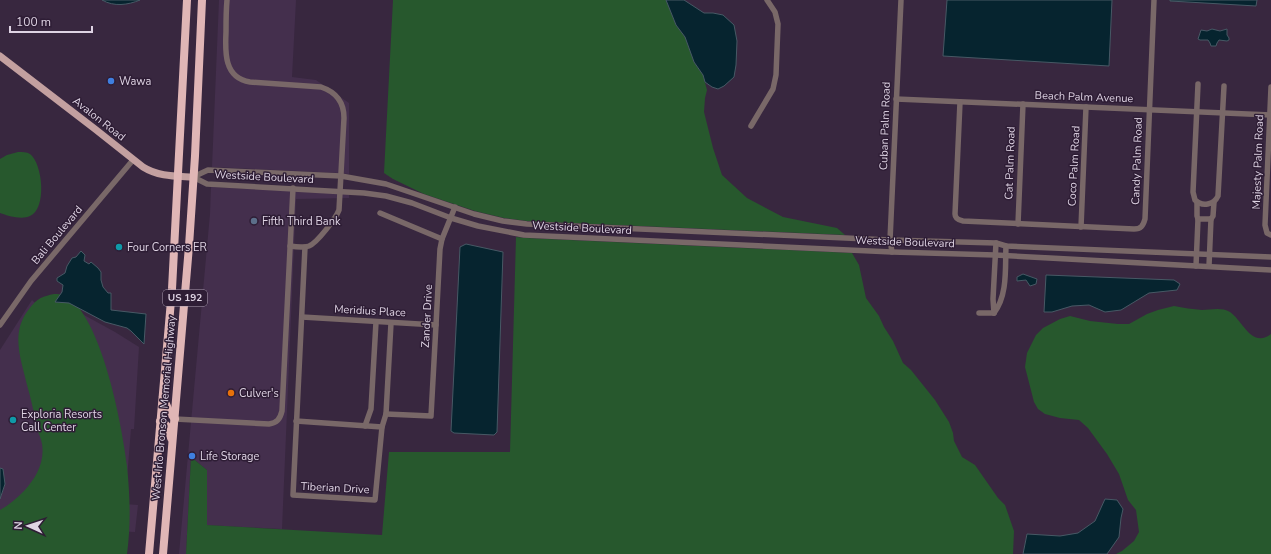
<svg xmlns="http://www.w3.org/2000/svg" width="1271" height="554" viewBox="0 0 1271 554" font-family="'Nunito Sans',sans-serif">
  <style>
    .built { fill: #442f4d }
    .green { fill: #27582d }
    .water { fill: #06242f; stroke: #475965 }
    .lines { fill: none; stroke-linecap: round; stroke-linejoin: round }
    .minor { stroke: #796868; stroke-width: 5.5 }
    .major { stroke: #c3a0a0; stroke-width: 7 }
    .highway { stroke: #e0b6b6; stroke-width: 8 }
    .shop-dot { fill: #3f7fe0; stroke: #2e1d35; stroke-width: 1.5 }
    .service-dot { fill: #5c6f8a; stroke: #2e1d35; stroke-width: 1.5 }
    .culture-dot { fill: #0f9aa8; stroke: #2e1d35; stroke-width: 1.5 }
    .food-dot { fill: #e8710a; stroke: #2e1d35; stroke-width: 1.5 }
    .labels { text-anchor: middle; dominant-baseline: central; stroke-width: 3; stroke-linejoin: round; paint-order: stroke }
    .shield { fill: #2e1d35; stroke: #aa9db0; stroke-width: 1 }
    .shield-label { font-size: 10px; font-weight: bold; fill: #dfd4e4 }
    .poi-label { font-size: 11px; fill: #dfd4e4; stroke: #2e1d35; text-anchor: start }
    .street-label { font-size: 11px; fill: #dfd4e4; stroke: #2e1d35 }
  </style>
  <rect width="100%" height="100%" fill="#38273f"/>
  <g class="built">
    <polygon points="219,0 296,0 292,77 316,80 349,103 349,174 339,173 212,167"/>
    <polygon points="211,187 349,194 349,198 296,199 282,529 206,525 207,470 191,457 186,554 179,554 210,214"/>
    <polygon points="32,300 36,304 73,309 115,332 139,347 134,429 131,429 125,504 138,505 135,532 0,525 0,350"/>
  </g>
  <g class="green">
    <polygon points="393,0 666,0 676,25 685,37 694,62 703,75 707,90 705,98 704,112 713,148 722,175 747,198 783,217 837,228 845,235 527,221 504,218 475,211 424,194 393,179 384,173"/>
    <path d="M18 152C22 152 27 152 30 154 43 164 47 209 30 216 22 220 8 216 0 213V159L7 155Z"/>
    <polygon points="516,237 526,238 852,253 859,265 866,298 879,316 884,327 893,341 903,363 911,370 935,400 949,422 953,433 954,441 962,457 975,465 998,498 1005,505 1014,531 1013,554 186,554 191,457 207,470 207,525 382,535 389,452 510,452"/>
    <path d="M54 294C57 294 62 294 65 295 102 316 122 426 127 466 130 495 131 525 127 554H0V510C9 505 17 498 24 491 36 478 45 462 42 444 41 438 38 432 36 426L37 424C33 411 31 398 27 385 21 359 10 333 29 309 37 299 40 297 54 294Z"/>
    <path d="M1174 306C1183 308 1193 309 1202 310 1211 310 1221 307 1230 312 1243 321 1252 349 1271 334V554H1116L1122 551 1134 541 1139 532 1136 510 1128 500 1119 474 1107 454 1088 428 1079 420 1060 418 1045 414 1038 409 1034 402 1025 367 1027 353 1036 335 1043 328 1060 319 1070 316 1090 321 1118 324H1129L1147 314 1158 310Z"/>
  </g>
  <g class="water">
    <path d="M102 0H140C128 5 114 7 102 0Z"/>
    <polygon points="666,0 684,0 704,13 713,13 723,15 734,25 737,41 736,65 734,77 724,86 718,89 712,87 705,82 703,75 694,62 685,37 676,25"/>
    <polygon points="947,0 1112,0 1109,66 943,56"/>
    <polygon points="1170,0 1257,0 1256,6 1170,1"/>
    <polygon points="1212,29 1220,31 1227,29 1227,35 1229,38 1229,40 1227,41 1219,40 1217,43 1216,46 1211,46 1210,43 1208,40 1200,40 1198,39 1201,30 1207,31"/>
    <polygon points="466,244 503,252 497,432 494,435 454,433 451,431 460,247"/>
    <polygon points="81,251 85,255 84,261 89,264 91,262 98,268 101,272 101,280 103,287 108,293 111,293 111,310 146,314 144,344 131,331 127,328 105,322 69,303 55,302 62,292 63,285 57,281 57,278 65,273 67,266 72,258 76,257"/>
    <polygon points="1023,274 1037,279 1036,284 1030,286 1026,280 1017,281 1017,277"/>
    <polygon points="1046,275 1174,280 1180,284 1177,290 1149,293 1121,310 1105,312 1089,305 1072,306 1052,312 1044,312"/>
    <polygon points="0,468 3,469 5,484 0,499"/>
    <polygon points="1105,499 1117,500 1123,509 1121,518 1119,537 1107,554 1023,554 1027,534 1060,536 1078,533 1095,521"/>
  </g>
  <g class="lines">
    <g class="minor">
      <path d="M227 0C226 11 226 21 226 32 225 52 224 78 250 82L321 87C336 92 344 102 344 118L339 210C336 218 317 243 309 246 303 248 296 247 290 246"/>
      <path d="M1198 84 1193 192 1195 200C1202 207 1214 205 1218 196L1224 86"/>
      <polyline points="1271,87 1265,225 1267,233 1271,235"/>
      <polyline points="896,99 1271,115"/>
      <path d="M960 102 955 214C955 218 958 220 963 221L1134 229C1141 229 1143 226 1145 219L1154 0"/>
      <polyline points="751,126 773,89 776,75 778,24 775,12 767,0"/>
      <polyline points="193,177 208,170 341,176 386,184 474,214 503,221 527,224 890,240 996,243 1006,246 1271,257"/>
      <polyline points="193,177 207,184 364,193 386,196 412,203 451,218 478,226 524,235 892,252 995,255 1271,270"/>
      <polyline points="380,213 442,239 440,249 436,325 431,416 386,414"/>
      <polyline points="1198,219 1211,219"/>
      <polyline points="1018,224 1023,104"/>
      <polyline points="1081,227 1086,107"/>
      <polyline points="442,239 455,207"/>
      <polyline points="305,247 293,495 375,500 382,427 386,414 391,323"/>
      <polyline points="892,252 890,240 901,0"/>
      <polyline points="1196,266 1198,219 1197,216 1197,202"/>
      <polyline points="1209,266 1211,219 1213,216 1214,202"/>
      <polyline points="979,313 994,313"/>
      <polyline points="994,313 993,299 996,243"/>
      <path d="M994 313C1008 295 1005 267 1006 246"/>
      <polyline points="302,317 436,325"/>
      <polyline points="0,325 31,281 133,160"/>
      <path d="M175 419 269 424C277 423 280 419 282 411L293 188"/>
      <polyline points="296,421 382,427"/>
      <polyline points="365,426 371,409 376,322"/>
    </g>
    <path class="major" d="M0 56 95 129 143 167C159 177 176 176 193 177"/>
    <g class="highway">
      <polyline points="163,397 169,411 175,419"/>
      <path d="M160 421C168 424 169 430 171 438"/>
      <polyline points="149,554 172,289 187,0"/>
      <polyline points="163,554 189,246 195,156 202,0"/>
    </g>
  </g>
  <g class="shop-dot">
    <circle cx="111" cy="81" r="4"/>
    <circle cx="192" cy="456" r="4"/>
  </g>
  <circle class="service-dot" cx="254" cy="221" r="4"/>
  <g class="culture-dot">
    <circle cx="119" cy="247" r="4"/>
    <circle cx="13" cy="420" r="4"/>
  </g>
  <circle class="food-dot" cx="231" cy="393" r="4"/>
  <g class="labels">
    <rect class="shield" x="163" y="290" width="44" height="16" rx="3"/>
    <g class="shield-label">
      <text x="185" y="298">US 192</text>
    </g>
    <g class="poi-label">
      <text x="119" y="81">Wawa</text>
      <text x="262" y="221">Fifth Third Bank</text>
      <text x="127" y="247">Four Corners ER</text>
      <text x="239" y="393">Culver's</text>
      <text x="21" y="414">Exploria Resorts<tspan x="21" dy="13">Call Center</tspan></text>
      <text x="200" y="456">Life Storage</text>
    </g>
    <g class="street-label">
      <text transform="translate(1084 97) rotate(2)">Beach Palm Avenue</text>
      <text transform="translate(99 119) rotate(38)">Avalon Road</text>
      <text transform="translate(885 126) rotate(-88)">Cuban Palm Road</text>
      <text transform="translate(1137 161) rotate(-88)">Candy Palm Road</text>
      <text transform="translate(1258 162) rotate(-88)">Majesty Palm Road</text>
      <text transform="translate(1010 163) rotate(-88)">Cat Palm Road</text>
      <text transform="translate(1074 166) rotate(-87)">Coco Palm Road</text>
      <text transform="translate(264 177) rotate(3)">Westside Boulevard</text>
      <text transform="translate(582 228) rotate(3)">Westside Boulevard</text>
      <text transform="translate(57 235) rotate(-50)">Bali Boulevard</text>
      <text transform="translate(905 242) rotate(2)">Westside Boulevard</text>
      <text transform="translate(370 311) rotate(3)">Meridius Place</text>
      <text transform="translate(427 316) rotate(-87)">Zander Drive</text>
      <text transform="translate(164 408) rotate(-85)">West Irlo Bronson Memorial Highway</text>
      <text transform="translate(335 488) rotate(3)">Tiberian Drive</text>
    </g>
  </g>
  <g transform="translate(28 526) rotate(273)" stroke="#2e1d35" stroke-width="3" paint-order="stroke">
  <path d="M0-3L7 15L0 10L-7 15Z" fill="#dfd4e4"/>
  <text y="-6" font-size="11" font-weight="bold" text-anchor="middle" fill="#dfd4e4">N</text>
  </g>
  <path d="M10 26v6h82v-6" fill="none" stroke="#dfd4e4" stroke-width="2"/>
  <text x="16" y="26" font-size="12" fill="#dfd4e4" stroke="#2e1d35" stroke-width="3" paint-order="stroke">100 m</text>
</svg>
